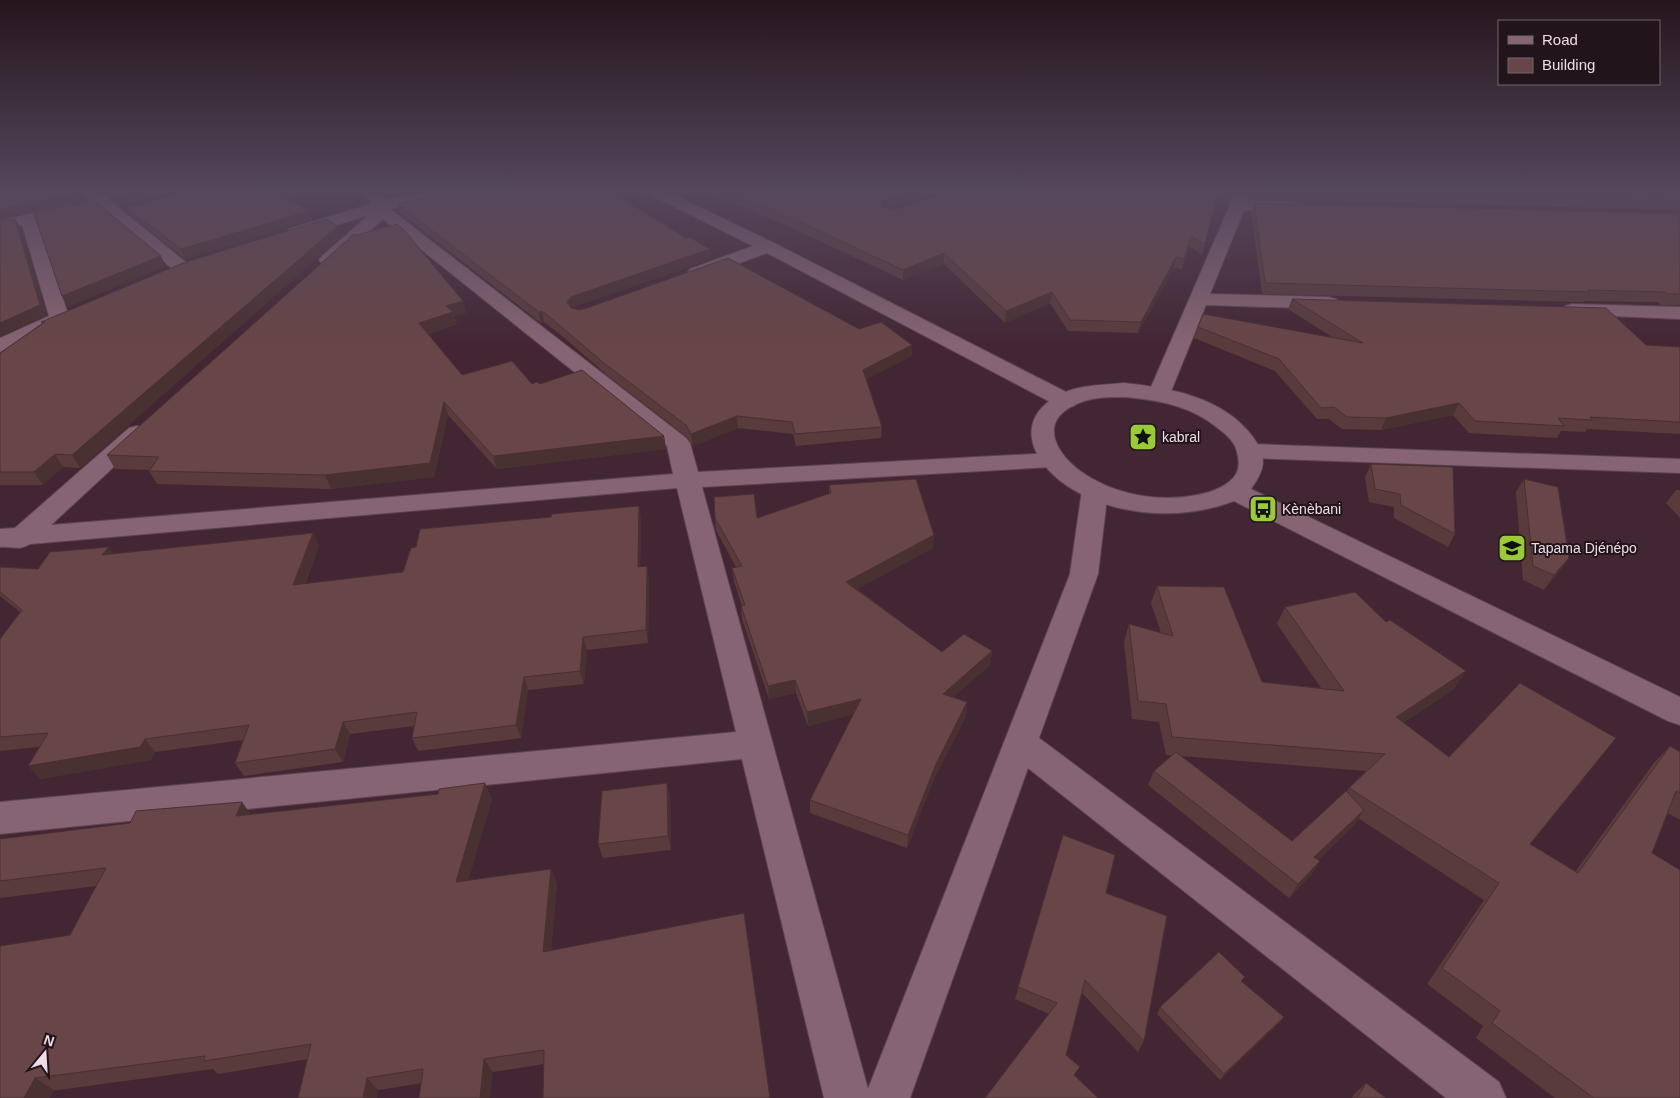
<svg xmlns="http://www.w3.org/2000/svg" width="1680" height="1098" viewBox="0 0 1680 1098" font-family="Arial,sans-serif">
  <style>
    .lines { fill: none; stroke-linecap: round; stroke-linejoin: round }
    .minor-casing { stroke: #5c4450; stroke-width: 2 }
    .tertiary-casing { stroke: #5c4450; stroke-width: 2 }
    .minor { fill: #866473; fill-rule: evenodd }
    .tertiary { fill: #866473; fill-rule: evenodd }
    .wall { fill: #593b3c; fill-rule: evenodd }
    .shaded-wall { fill: #493031 }
    .building { fill: #684546; stroke: #493031 }
    .labels { text-anchor: middle; dominant-baseline: central; stroke-width: 4; stroke-linejoin: round; paint-order: stroke }
    .poi-label { font-size: 14px; fill: #efdce4; stroke: #21141a; text-anchor: start }
  </style>
  <rect width="100%" height="100%" fill="#432634"/>
  <g class="lines">
    <defs>
      <g id="minor">
        <polygon points="80,191 98,191 188,264 191,268 188,272 182,273 176,272"/>
        <path d="M364 191H380L385 200 434 191H466L463 194 458 196 390 209 686 438 690 443 698 472 1051 453 1060 455 1063 460 1060 465 1051 467 702 487 868 1089 1070 574 1082 490 1086 485 1095 482 1104 485 1108 490 1098 574 1039 738 1499 1082 1506 1098H1446L1028 768 910 1098H824L742 759 0 834V802L736 732 677 488 30 544C20 551 11 546 0 547V529L15 528 129 428 137 426 145 428 149 433 145 438 51 525 673 474 667 446 383 219 334 264 328 265 322 264 319 260 322 256 369 215 295 238 289 237 287 233 289 229 371 204Z"/>
        <polygon points="646,191 666,191 774,243 1074,396 1077,401 1074,406 1066,408 1058,406 767,253 702,277 696,278 690,277 687,273 690,269 753,246 649,194"/>
        <polygon points="1233,191 1249,191 1247,201 1291,202 1297,204 1299,207 1297,210 1291,212 1244,210 1210,294 1329,297 1336,299 1339,303 1336,307 1329,309 1206,305 1170,394 1167,399 1159,401 1151,399 1148,394 1230,205"/>
        <polygon points="72,205 78,207 80,210 78,213 37,222 67,311 72,312 75,316 67,323 0,352 0,338 49,316 22,225 0,230 0,220"/>
        <polygon points="1572,304 1680,307 1680,319 1565,314 1562,310 1565,306"/>
        <polygon points="1250,444 1680,459 1680,473 1250,458 1241,456 1238,451 1241,446"/>
      </g>
      <path id="tertiary" d="M1124 383C1171 388 1223 397 1253 437 1268 458 1265 469 1251 489L1680 697V725L1668 721 1234 501C1179 522 1107 517 1059 480 1029 455 1017 419 1057 396 1076 385 1102 385 1124 383ZM1124 397C1159 400 1192 406 1219 429 1227 435 1235 442 1237 452 1239 460 1240 467 1236 474 1229 486 1210 493 1197 495 1162 502 1122 496 1091 478 1060 461 1032 422 1079 403 1093 397 1109 397 1124 397Z"/>
    </defs>
    <use href="#minor" class="minor-casing"/>
    <use href="#tertiary" class="tertiary-casing"/>
    <use href="#minor" class="minor"/>
    <use href="#tertiary" class="tertiary"/>
  </g>
  <g class="wall">
    <polygon points="101,191 177,191 119,206"/>
    <polygon points="189,191 312,191 312,192 286,198 309,211 312,220 185,259 132,217 127,208"/>
    <polygon points="705,191 937,191 885,209 1218,192 1202,255 1189,246 1182,269 1174,268 1138,333 1068,331 1050,303 1005,323 944,264 903,280 805,234"/>
    <polygon points="1250,191 1680,191 1680,210 1250,199"/>
    <polygon points="1254,203 1680,214 1680,305 1661,305 1658,302 1584,301 1583,302 1263,294 1262,292 1251,212"/>
    <polygon points="397,204 686,238 710,249 711,259 573,307 573,308 579,310 859,329 912,345 912,356 866,379 882,427 881,438 796,446 793,434 738,428 693,446 687,437 607,375 561,335 544,322 541,323 400,213"/>
    <polygon points="338,226 342,236 80,468 63,467 43,485 0,485 0,353 42,323 41,322"/>
    <polygon points="356,235 463,301 466,313 454,316 457,324 428,334 462,375 532,384 540,384 664,436 666,449 497,469 448,415 434,477 331,489 157,484 149,471 150,470 115,469 107,455"/>
    <polygon points="1292,299 1646,345 1680,347 1680,434 1587,429 1585,432 1561,431 1557,438 1469,433 1453,415 1381,430 1342,429 1329,419 1317,419 1275,371 1194,338 1198,327 1332,337 1288,309"/>
    <polygon points="1371,464 1455,534 1448,547 1394,518 1394,507 1369,502 1365,477"/>
    <polygon points="1524,479 1569,558 1559,572 1544,590 1523,580 1516,492"/>
    <polygon points="829,485 933,548 857,589 942,652 992,651 990,665 953,697 967,702 966,716 935,777 907,848 810,813 810,800 854,714 808,726 796,693 769,699 742,619 741,606 742,606 734,581 732,568 736,567 716,530 715,518 757,518 829,494"/>
    <polygon points="1676,490 1680,490 1680,518 1666,503"/>
    <polygon points="641,518 640,567 649,579 648,643 587,650 584,684 528,690 521,738 418,751 412,738 414,726 350,734 343,762 244,776 235,763 243,740 155,752 151,760 40,779 39,747 0,751 0,639 20,612 0,596 0,567 38,569 114,554 313,533 319,546 305,584 403,572"/>
    <path d="M1157 586 1262 682 1321 688 1277 624 1285 607 1454 689 1403 723 1530 844 1575 872 1653 764 1670 746 1680 752V820L1668 813 1652 853 1680 1098H1555L1476 1038 1483 1026 1427 984 1484 900 1358 818 1355 824 1318 860 1320 861 1311 875 1289 898 1148 785 1154 771 1172 755H1166L1159 722 1132 719 1124 642 1129 624 1161 633 1151 603ZM1181 756 1366 771 1349 788 1346 792 1292 841Z"/>
    <polygon points="485,783 492,799 468,880 551,869 557,884 551,950 544,1064 378,1090 308,1059 218,1074 213,1069 0,1098 70,935 96,886 0,898 0,839 251,814 438,794"/>
    <polygon points="667,783 670,797 671,850 603,858 598,844"/>
    <polygon points="1063,835 1106,893 1144,1041 1138,1052 1082,993 1066,1055 1076,1077 985,1098 1049,1014 1015,999"/>
    <polygon points="1242,982 1284,1017 1279,1023 1220,1080 1157,1014 1160,1007"/>
    <polygon points="1366,1083 1386,1098 1352,1098 1354,1094"/>
  </g>
  <g class="shaded-wall">
    <polygon points="138,191 177,191 119,206 115,197"/>
    <polygon points="276,191 312,191 312,192 277,201 273,192"/>
    <polygon points="909,191 937,191 884,209 882,203 885,199"/>
    <polygon points="82,192 87,201 0,220 0,209"/>
    <polygon points="309,211 312,220 185,259 181,249"/>
    <polygon points="15,219 21,228 47,315 0,337 0,323"/>
    <polygon points="338,226 342,236 80,468 72,455"/>
    <polygon points="710,249 711,259 573,307 569,313 567,302 571,297"/>
    <polygon points="944,253 944,264 903,280 903,270"/>
    <polygon points="161,256 166,266 68,307 62,296"/>
    <polygon points="1176,257 1174,268 1138,333 1141,322"/>
    <polygon points="1052,292 1050,303 1005,323 1006,311"/>
    <polygon points="463,301 466,313 454,316 457,324 423,335 419,323 446,306"/>
    <polygon points="542,311 544,322 541,323 539,312"/>
    <polygon points="912,345 912,356 863,381 863,370"/>
    <polygon points="444,402 448,415 434,477 331,489 325,475"/>
    <polygon points="1459,403 1453,415 1381,430 1386,418"/>
    <polygon points="737,416 738,428 693,446 691,434"/>
    <polygon points="664,436 666,449 497,469 493,456"/>
    <polygon points="55,454 63,467 43,485 34,472"/>
    <polygon points="639,506 641,518 640,580 638,567"/>
    <polygon points="313,533 319,546 299,598 293,585"/>
    <polygon points="934,535 933,548 846,595 846,582"/>
    <polygon points="109,547 117,559 102,555"/>
    <polygon points="1569,558 1559,572 1544,590 1554,575"/>
    <polygon points="647,566 649,579 648,643 646,630"/>
    <polygon points="583,637 587,650 584,684 580,671"/>
    <polygon points="992,651 990,665 942,707 943,694"/>
    <polygon points="1466,671 1454,689 1385,735 1396,717"/>
    <polygon points="524,677 528,690 521,738 516,725"/>
    <polygon points="795,680 796,693 769,699 768,686"/>
    <polygon points="861,699 861,713 808,726 807,712"/>
    <polygon points="967,702 966,716 935,777 907,848 908,835 936,764"/>
    <polygon points="343,722 350,734 343,762 335,749"/>
    <polygon points="145,739 155,752 151,760 40,779 28,766"/>
    <polygon points="485,783 492,799 464,896 456,882"/>
    <polygon points="667,783 670,797 671,850 668,836"/>
    <polygon points="242,802 253,817 236,816"/>
    <polygon points="1364,810 1355,824 1306,871 1314,857"/>
    <polygon points="1320,861 1311,875 1289,898 1298,884"/>
    <polygon points="551,869 557,884 550,966 543,952"/>
    <polygon points="1284,1017 1279,1023 1220,1080 1224,1074"/>
    <polygon points="484,1059 493,1072 490,1098 480,1098"/>
    <polygon points="35,1078 54,1090 50,1098 24,1098"/>
    <polygon points="367,1078 378,1090 377,1098 363,1098"/>
  </g>
  <g class="building">
    <polygon points="0,191 82,191 82,192 0,209"/>
    <polygon points="108,191 138,191 115,197"/>
    <polygon points="189,191 276,191 273,192 309,211 181,249 127,208"/>
    <polygon points="446,191 609,191 686,238 689,237 710,249 571,297 567,302 571,308 579,310 587,308 728,258 859,329 881,322 912,345 863,370 882,427 795,434 792,422 737,416 691,434 686,425 605,364 558,324 542,311 539,312 397,204"/>
    <polygon points="727,191 909,191 885,199 882,203 885,209 898,209 950,191 1211,191 1218,192 1205,244 1191,236 1184,259 1176,257 1141,322 1070,320 1052,292 1006,311 944,253 903,270 805,224"/>
    <polygon points="1302,191 1680,191 1680,200"/>
    <polygon points="95,201 161,256 62,296 34,214"/>
    <polygon points="1254,203 1680,214 1680,294 1668,294 1665,292 1588,290 1589,292 1267,283 1265,282"/>
    <polygon points="15,219 40,305 0,323 0,221"/>
    <polygon points="326,219 338,226 72,455 55,454 34,472 0,472 0,353 45,322 41,322 183,263"/>
    <polygon points="397,224 405,231 463,301 446,306 453,312 419,323 462,375 512,361 532,384 537,382 540,384 582,370 664,436 493,456 444,402 430,463 325,475 149,471 159,457 107,455 354,234 356,235"/>
    <polygon points="1292,299 1606,308 1646,345 1680,347 1680,422 1590,417 1592,420 1558,418 1564,426 1475,421 1459,403 1386,418 1347,417 1334,407 1321,408 1279,359 1198,327 1203,314 1363,343"/>
    <polygon points="1371,464 1453,467 1455,534 1401,505 1400,494 1375,489"/>
    <polygon points="916,479 934,535 846,582 942,652 964,634 992,651 943,694 967,702 936,764 908,835 810,800 861,699 807,712 795,680 768,686 741,606 745,605 732,568 742,566 715,518 714,497 754,494 757,518 831,493 829,485"/>
    <polygon points="1524,479 1558,487 1569,558 1554,575 1533,566"/>
    <polygon points="639,506 638,567 647,566 646,630 583,637 580,671 524,677 516,725 412,738 417,712 343,722 335,749 235,763 249,725 145,739 140,747 28,766 48,733 0,737 0,639 22,610 0,592 0,567 38,569 50,552 109,547 102,555 313,533 293,585 403,572 411,548 416,547 420,529 551,517 552,514"/>
    <polygon points="1157,586 1224,587 1262,682 1344,691 1285,607 1355,592 1386,622 1390,620 1466,671 1396,717 1449,757 1520,683 1616,738 1530,844 1578,873 1670,746 1680,752 1680,793 1676,791 1652,853 1680,870 1680,1098 1594,1098 1492,1023 1500,1011 1442,968 1499,883 1349,788 1385,754 1172,737 1166,704 1138,701 1129,624 1173,636"/>
    <polygon points="1176,752 1292,841 1346,791 1364,810 1314,857 1320,861 1298,884 1154,771"/>
    <polygon points="485,783 456,882 551,869 543,952 744,913 770,1098 543,1098 544,1050 484,1059 480,1098 419,1098 423,1069 367,1078 363,1098 298,1098 311,1044 204,1061 205,1056 35,1078 24,1098 0,1098 0,946 70,935 106,868 0,881 0,839 130,823 136,811 242,802 236,816 438,794 439,789"/>
    <polygon points="667,783 668,836 598,844 602,791"/>
    <polygon points="1063,835 1115,855 1106,893 1167,916 1144,1041 1085,980 1066,1055 1080,1067 1074,1075 1098,1098 985,1098 1057,1003 1018,987"/>
    <polygon points="1219,952 1245,977 1241,981 1284,1017 1224,1074 1160,1007"/>
    <polygon points="1366,1083 1386,1098 1357,1098"/>
  </g>
  <linearGradient id="sky" x2="0" y2="1"><stop stop-color="#25151d"/><stop offset="0.55" stop-color="#55475c"/><stop offset="1" stop-color="#55475c" stop-opacity="0"/></linearGradient>
  <rect width="1680" height="345" fill="url(#sky)"/>
  <defs>
    <symbol id="sight-square" viewBox="-11 -11 22 22"><rect x="-9" y="-9" width="18" height="18" rx="4" fill="#98cb37" stroke="#21141a"/><path d="M0-6L1.8-2.2L6-1.7L2.9 1.2L3.7 5.4L0 3.3L-3.7 5.4L-2.9 1.2L-6-1.7L-1.8-2.2Z" fill="#111"/></symbol>
    <symbol id="bus-square" viewBox="-11 -11 22 22"><rect x="-9" y="-9" width="18" height="18" rx="4" fill="#98cb37" stroke="#21141a"/><path d="M-5-6H5V4H4V6H2V4H-2V6H-4V4H-5ZM-3.5-4V0h7V-4ZM-3.5 1.2v1.5H-2V1.2ZM2 1.2v1.5H3.5V1.2Z" fill="#111"/></symbol>
    <symbol id="school-square" viewBox="-11 -11 22 22"><rect x="-9" y="-9" width="18" height="18" rx="4" fill="#98cb37" stroke="#21141a"/><path d="M0-5L7-2L0 1L-7-2ZM-4 1L0 2.5L4 1V4Q0 6-4 4Z" fill="#111"/></symbol>
  </defs>
  <g fill-rule="evenodd">
    <use href="#sight-square" x="1127" y="421" width="32" height="32"/>
    <use href="#bus-square" x="1247" y="493" width="32" height="32"/>
    <use href="#school-square" x="1496" y="532" width="32" height="32"/>
  </g>
  <g class="labels">
    <g class="poi-label">
      <text x="1162" y="437">kabral</text>
      <text x="1282" y="509">Kènèbani</text>
      <text x="1531" y="548">Tapama Djénépo</text>
    </g>
  </g>
  <rect x="1498" y="20" width="162" height="65" fill="#21141a" stroke="#73646b"/>
  <rect x="1508" y="36" width="25" height="8" fill="#866473" stroke="#73646b"/>
  <text x="1542" y="45" font-size="15" fill="#efdce4">Road</text>
  <rect x="1508" y="58" width="25" height="15" fill="#684546" stroke="#73646b"/>
  <text x="1542" y="70" font-size="15" fill="#efdce4">Building</text>
  <g transform="translate(45 1053) rotate(18)" stroke="#21141a" stroke-width="4" paint-order="stroke">
  <path d="M0-4L9 19L0 12L-9 19Z" fill="#efdce4"/>
  <text y="-8" font-size="14" font-weight="bold" text-anchor="middle" fill="#efdce4">N</text>
  </g>
</svg>
